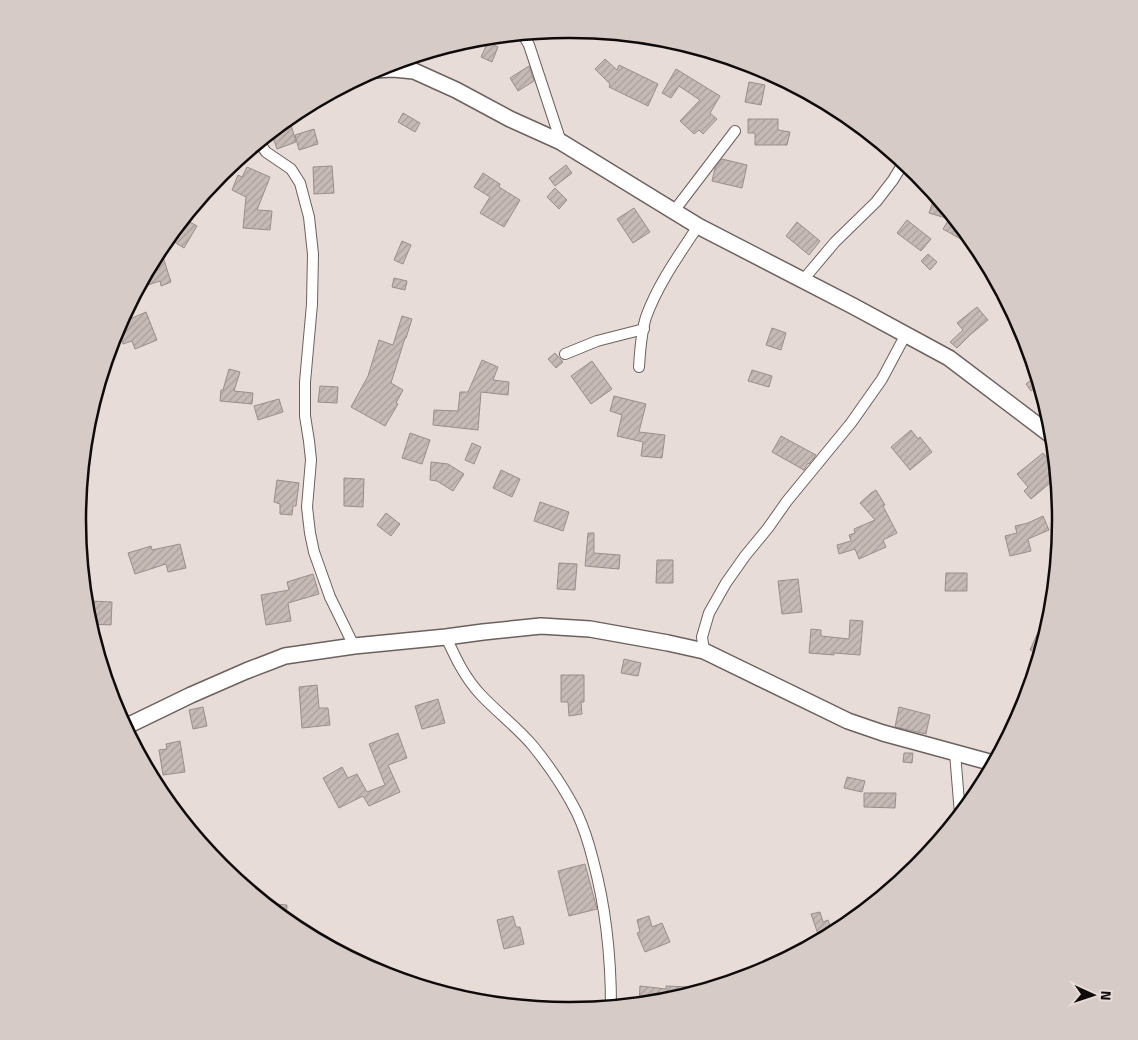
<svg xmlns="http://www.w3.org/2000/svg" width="1138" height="1040" viewBox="0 0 1138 1040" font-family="'Titillium Web',sans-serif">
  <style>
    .building { fill: url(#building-hatch); stroke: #9a8e8c }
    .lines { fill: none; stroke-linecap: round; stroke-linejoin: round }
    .street-casing { stroke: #6b615e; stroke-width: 12 }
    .secondary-casing { stroke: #6b615e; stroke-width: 18 }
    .street { stroke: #fff; stroke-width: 10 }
    .secondary { stroke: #fff; stroke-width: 15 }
    .rim { fill: none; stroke: #0f0b0a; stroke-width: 2.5 }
  </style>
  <defs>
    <pattern id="building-hatch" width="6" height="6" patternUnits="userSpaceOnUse" patternTransform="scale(1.25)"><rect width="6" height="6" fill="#c6bab7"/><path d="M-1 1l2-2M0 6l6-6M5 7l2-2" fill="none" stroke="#a99f9c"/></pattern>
  </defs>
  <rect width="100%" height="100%" fill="#e8dcd9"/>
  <g class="building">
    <polygon points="488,42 498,47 492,62 481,57"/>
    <polygon points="605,59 617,70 619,65 658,84 648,106 609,87 610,84 595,69"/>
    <polygon points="529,66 534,81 518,91 510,78"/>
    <polygon points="676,69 720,96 710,113 717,119 703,134 699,130 694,134 680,121 700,100 679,86 671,98 662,93"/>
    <polygon points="749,82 765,85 761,105 745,102"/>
    <polygon points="403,113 420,123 415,132 398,122"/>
    <polygon points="289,118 296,142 277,149 271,132"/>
    <polygon points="748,119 778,119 778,130 790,132 787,145 755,145 755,133 748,133"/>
    <polygon points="314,129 318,144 299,150 295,135"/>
    <polygon points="722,159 747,165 742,188 712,181 715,168"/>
    <polygon points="566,165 572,173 555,186 549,178"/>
    <polygon points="332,166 334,193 314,194 313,167"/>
    <polygon points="247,167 270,177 257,210 272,211 270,230 243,228 246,197 232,190 238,175 242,177"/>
    <polygon points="483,173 500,184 499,187 520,200 504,227 480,213 490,197 474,187"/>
    <polygon points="555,188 567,200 559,209 547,197"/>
    <polygon points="935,195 978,247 978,249 943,229 949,219 929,213"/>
    <polygon points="634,208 650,232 633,243 617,219"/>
    <polygon points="184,219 197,226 184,248 168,238"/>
    <polygon points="907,220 931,239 921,251 897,233"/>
    <polygon points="797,222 820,241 809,255 786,236"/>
    <polygon points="402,241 411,245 403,264 394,260"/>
    <polygon points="928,254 937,262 930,270 921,261"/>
    <polygon points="163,257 171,282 161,286 160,281 139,288 153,261"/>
    <polygon points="394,278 407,281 405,290 392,287"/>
    <polygon points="977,307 988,320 970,335 957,348 950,342 963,330 957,323"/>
    <polygon points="146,312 157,340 135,349 132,341 123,344 118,331 125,328 123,322"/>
    <polygon points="402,316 412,319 406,338 405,338 391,383 403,390 396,403 398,404 385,426 351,407 368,376 379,340 393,345"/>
    <polygon points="772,328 786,333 781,350 766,345"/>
    <polygon points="555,353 563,362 556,368 548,359"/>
    <polygon points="482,360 498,367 493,380 509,382 508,395 481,392 478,430 433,425 434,410 458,411 460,392 468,392"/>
    <polygon points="592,361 612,389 591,404 571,376"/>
    <polygon points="229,369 240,372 234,391 253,393 252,404 220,401 221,390 223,390"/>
    <polygon points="752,370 772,376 769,387 748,381"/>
    <polygon points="1036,376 1039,385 1031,391 1026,384"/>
    <polygon points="320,386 338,387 337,403 318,402"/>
    <polygon points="614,396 646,404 639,432 665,435 662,458 641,456 643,442 617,436 622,415 610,411"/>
    <polygon points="279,399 283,412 258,420 254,406"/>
    <polygon points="911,430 918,439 920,437 932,452 910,470 891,447"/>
    <polygon points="410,433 430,440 422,464 402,458"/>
    <polygon points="781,436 816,455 809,464 808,463 804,470 772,452"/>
    <polygon points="472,443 481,447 474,464 465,460"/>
    <polygon points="1043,453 1055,467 1056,478 1031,499 1024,491 1028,487 1017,474"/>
    <polygon points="431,462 448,464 464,474 453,491 437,481 430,480"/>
    <polygon points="501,470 520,479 512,497 493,488"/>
    <polygon points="344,478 364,479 363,507 344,506"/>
    <polygon points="277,480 299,483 296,506 293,506 292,515 280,514 280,504 274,502"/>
    <polygon points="876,490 885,505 883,506 897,533 883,540 886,547 859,559 855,549 839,554 837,545 851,541 849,535 855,533 854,529 875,520 860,503 871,493"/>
    <polygon points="540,502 569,512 563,531 534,521"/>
    <polygon points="386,513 400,524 391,536 377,525"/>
    <polygon points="1043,516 1049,530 1028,539 1031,551 1010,556 1005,536 1017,533 1015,526 1028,523"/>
    <polygon points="588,533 594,533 594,553 620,555 619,569 585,566"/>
    <polygon points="180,544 186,568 168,572 166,564 135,574 128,553 151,546 152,550"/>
    <polygon points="657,560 673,560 673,583 656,583"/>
    <polygon points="559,563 577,564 575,590 557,589"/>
    <polygon points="946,573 967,573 967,591 945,591"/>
    <polygon points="313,574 319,594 288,603 291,621 266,625 261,595 289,590 287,582"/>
    <polygon points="798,579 802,612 782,614 778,581"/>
    <polygon points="91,601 112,602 111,625 90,624"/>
    <polygon points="850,620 863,621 860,655 834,653 834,655 809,653 811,629 821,630 821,636 849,639"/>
    <polygon points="1043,621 1049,623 1039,654 1030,650"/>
    <polygon points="624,659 641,663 638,676 621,673"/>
    <polygon points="561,675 584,675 584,702 581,702 582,714 569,716 568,702 561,702"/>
    <polygon points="317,685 319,708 328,708 330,725 302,728 299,687"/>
    <polygon points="438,699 445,723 422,729 415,706"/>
    <polygon points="203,707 207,726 193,729 189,710"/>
    <polygon points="899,707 930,715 926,734 895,727"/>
    <polygon points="398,733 407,758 388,765 400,792 369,806 363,796 339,808 323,778 342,767 348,778 357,774 367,792 385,785 369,744"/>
    <polygon points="180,741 185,772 163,775 159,750 167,749 166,744"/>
    <polygon points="904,753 913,753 912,763 903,762"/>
    <polygon points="847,777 865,781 862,792 844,788"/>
    <polygon points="864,793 896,793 895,808 864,807"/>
    <polygon points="585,864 597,909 569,916 558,871"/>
    <polygon points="265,903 287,905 286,920 283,918"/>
    <polygon points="820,912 823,922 828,920 833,933 820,940 811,914"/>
    <polygon points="513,916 516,927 520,927 524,944 504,949 497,920"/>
    <polygon points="649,916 652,927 662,923 670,942 645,952 637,933 640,932 637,920"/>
    <polygon points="640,986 666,989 666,986 690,987 690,994 666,1001 655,1001 655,1003 639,1004"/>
  </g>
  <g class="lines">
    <defs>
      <g id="street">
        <polyline points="522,33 529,45 561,142"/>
        <polyline points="259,142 266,152 291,169 300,183 309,217 313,254 312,304 305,382 305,416 309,441 311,460 307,507 310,533 314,552 330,597 354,646"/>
        <polyline points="674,211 735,131"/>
        <polyline points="803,280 835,242 876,202 893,180 904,162"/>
        <polyline points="565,354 597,341 644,329"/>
        <path d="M639 367C640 351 641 333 646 317 658 284 679 255 698 226"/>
        <path d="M446 637C456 659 465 678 481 695 498 713 518 728 533 746 550 767 565 789 577 813 584 828 589 844 593 860 606 908 611 958 611 1007"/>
        <polyline points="704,651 702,637 709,613 726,583 745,556 768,528 787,501 851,423 882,379 906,334"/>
        <polyline points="955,753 960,814"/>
      </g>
      <g id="secondary">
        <polyline points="374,70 393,69 414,71 456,90 510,119 561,142 698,226 853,306 949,358 1052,436"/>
        <polyline points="125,727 191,695 246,671 285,656 354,646 446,637 483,632 541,626 590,629 668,643 704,651 848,721 883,733 993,763"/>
      </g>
    </defs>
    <use href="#street" class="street-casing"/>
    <use href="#secondary" class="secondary-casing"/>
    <use href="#street" class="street"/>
    <use href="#secondary" class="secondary"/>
  </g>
  <path d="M0 0H1138V1040H0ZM568 38H570A482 482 0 0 1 1052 520V520A482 482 0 0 1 570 1002H568A482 482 0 0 1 86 520V520A482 482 0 0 1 568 38Z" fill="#d7cbc8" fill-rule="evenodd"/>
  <path class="rim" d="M568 38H570A482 482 0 0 1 1052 520V520A482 482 0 0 1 570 1002H568A482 482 0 0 1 86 520V520A482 482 0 0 1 568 38Z"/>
  <g transform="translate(1093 995) rotate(93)" stroke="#e8dcd9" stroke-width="4" paint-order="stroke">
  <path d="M0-4L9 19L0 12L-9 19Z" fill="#0f0b0a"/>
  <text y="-8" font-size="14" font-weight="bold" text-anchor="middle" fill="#0f0b0a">N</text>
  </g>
</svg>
